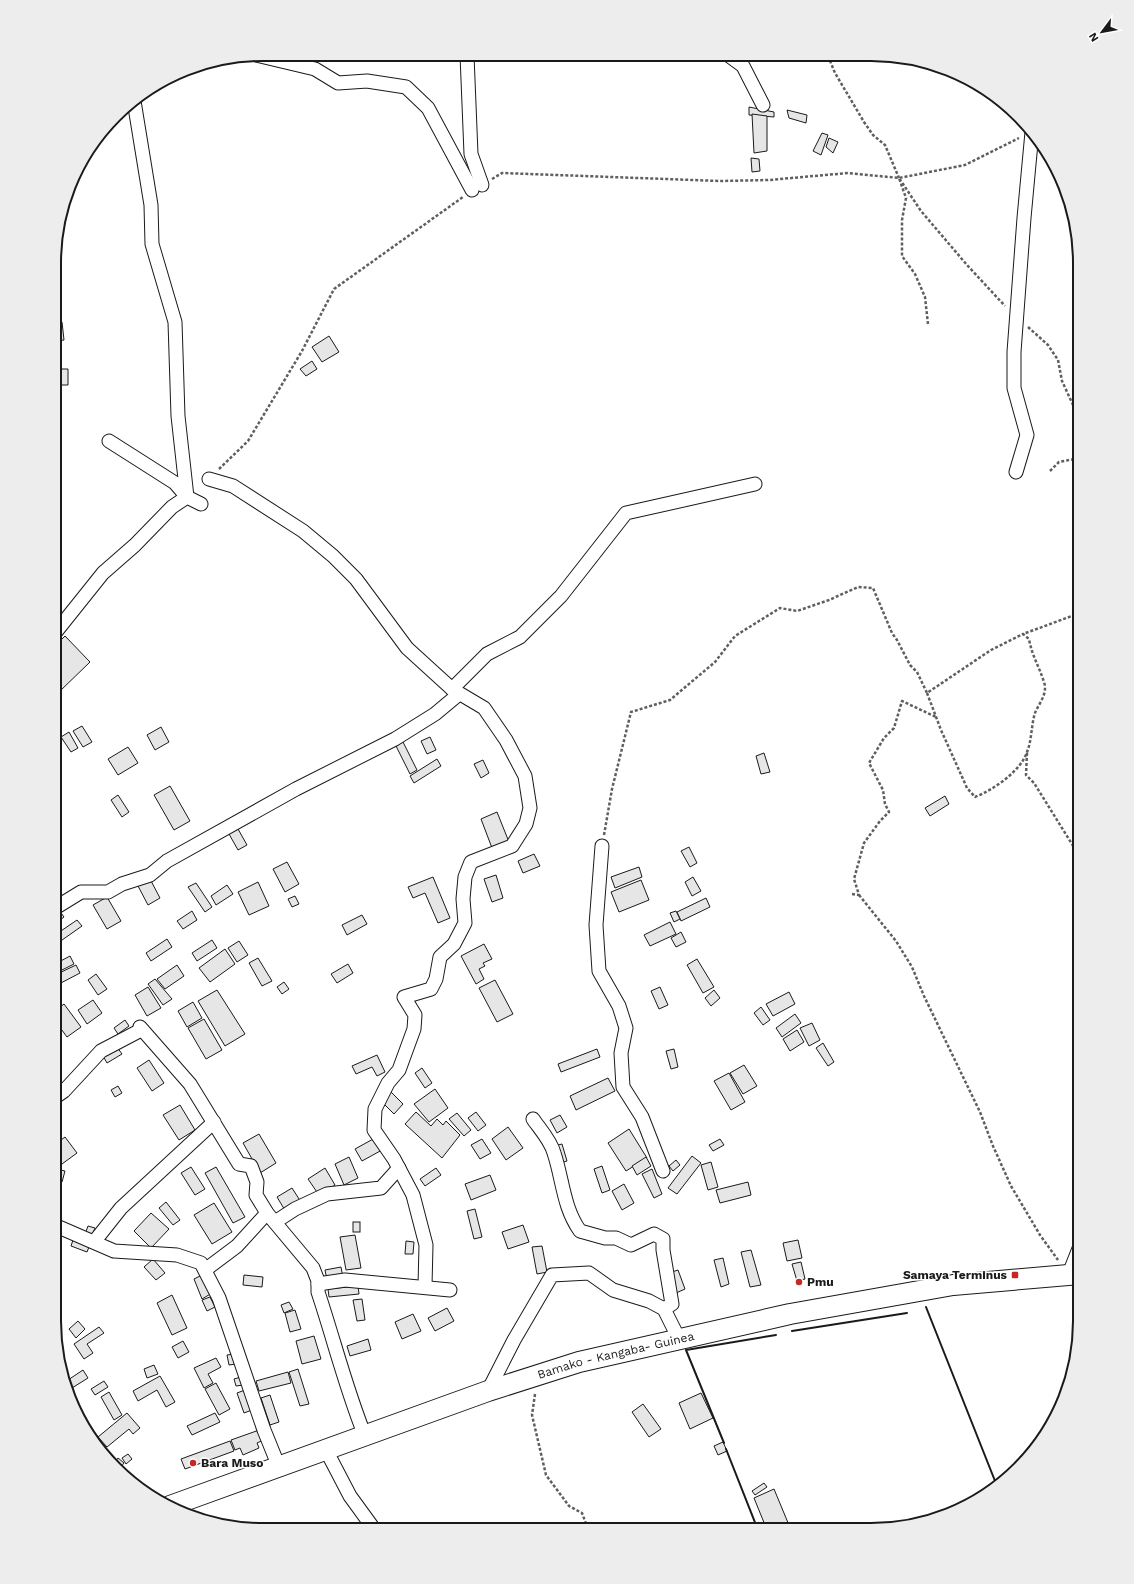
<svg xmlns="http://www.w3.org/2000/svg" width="1134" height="1584" viewBox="0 0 1134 1584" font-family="'Work Sans',sans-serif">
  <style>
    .building { fill: #e6e6e6; stroke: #1a1a1a }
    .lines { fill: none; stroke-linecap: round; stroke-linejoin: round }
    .street-casing { stroke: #1a1a1a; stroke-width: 15 }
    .primary-casing { stroke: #1a1a1a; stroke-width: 22 }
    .path { stroke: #5f5f5f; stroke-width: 2.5; stroke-dasharray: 3 2; stroke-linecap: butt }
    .street { stroke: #fff; stroke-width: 13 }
    .primary { stroke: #fff; stroke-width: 20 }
    .wall { stroke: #1a1a1a; stroke-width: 2 }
    .poi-dot { fill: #c62828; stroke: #fff; stroke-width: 1.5 }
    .labels { text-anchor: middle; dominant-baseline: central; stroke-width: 3; stroke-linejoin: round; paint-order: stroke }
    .poi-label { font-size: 12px; font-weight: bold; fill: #1a1a1a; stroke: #fff; text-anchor: start }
    .street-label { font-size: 12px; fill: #1a1a1a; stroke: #fff }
    .rim { fill: none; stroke: #1a1a1a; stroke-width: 2 }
  </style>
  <rect width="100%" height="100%" fill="#fff"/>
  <g class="building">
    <polygon points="749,107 774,112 774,117 749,115"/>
    <polygon points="787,110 807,115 806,123 789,118"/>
    <polygon points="752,114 767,116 767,151 754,153"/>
    <polygon points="822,133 828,135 821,155 813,151"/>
    <polygon points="829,138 838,142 833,153 826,147"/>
    <polygon points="751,158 759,159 760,171 752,172"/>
    <polygon points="62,322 64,340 56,341 56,323"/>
    <polygon points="329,336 339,352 322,362 312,347"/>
    <polygon points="312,361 317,369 306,376 300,369"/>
    <polygon points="58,369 68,369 68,385 57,385"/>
    <polygon points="65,636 90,662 59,692 55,688 55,646"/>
    <polygon points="82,726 92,742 83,747 73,731"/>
    <polygon points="161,727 169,742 155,750 147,735"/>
    <polygon points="69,732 78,748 71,752 61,737"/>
    <polygon points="430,737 436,750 427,754 421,741"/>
    <polygon points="403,742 417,770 410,774 396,746"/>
    <polygon points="128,747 138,763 118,775 108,759"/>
    <polygon points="764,753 770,772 761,774 756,756"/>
    <polygon points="437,759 441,766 414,783 410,776"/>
    <polygon points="483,760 489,773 481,778 474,764"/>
    <polygon points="170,786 190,821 174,830 154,795"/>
    <polygon points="118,795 129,812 122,817 111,800"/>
    <polygon points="945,796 949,804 930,816 925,808"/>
    <polygon points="497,812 509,842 492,848 481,819"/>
    <polygon points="238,829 247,845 238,850 229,834"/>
    <polygon points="689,847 697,863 690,867 681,851"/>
    <polygon points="534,854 540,866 523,873 518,861"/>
    <polygon points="287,862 299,884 285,892 273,869"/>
    <polygon points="639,867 642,877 615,888 611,877"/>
    <polygon points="496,875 503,898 492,902 484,879"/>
    <polygon points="433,877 450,918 438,923 425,893 413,898 408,887"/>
    <polygon points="693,877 701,891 692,896 685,882"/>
    <polygon points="150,879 160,898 148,905 138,886"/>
    <polygon points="641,880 649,900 619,912 611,892"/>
    <polygon points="258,882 269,906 249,915 238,892"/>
    <polygon points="196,883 212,907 205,912 188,887"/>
    <polygon points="227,885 233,894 216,905 211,896"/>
    <polygon points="295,896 299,904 292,907 288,899"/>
    <polygon points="107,897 121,921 107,929 93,905"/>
    <polygon points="706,898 710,907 681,921 677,912"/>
    <polygon points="59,910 64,917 55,924 55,913"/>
    <polygon points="192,911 197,920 183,929 177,921"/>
    <polygon points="676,911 680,919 674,922 670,913"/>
    <polygon points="362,915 367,924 347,935 342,925"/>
    <polygon points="77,920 82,926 55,945 55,935"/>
    <polygon points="670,922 676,934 650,946 644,935"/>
    <polygon points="681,932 686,942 676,947 671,938"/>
    <polygon points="167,939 172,947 151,961 146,953"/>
    <polygon points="212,940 217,948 197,961 192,953"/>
    <polygon points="239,941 248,955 237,962 228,948"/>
    <polygon points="484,944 492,959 483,963 485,966 479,969 484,979 476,984 461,956"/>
    <polygon points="225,949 235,964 210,982 199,968"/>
    <polygon points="70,956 74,964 56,973 55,964"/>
    <polygon points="258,958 272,981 262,986 249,963"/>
    <polygon points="697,959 714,987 703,993 687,965"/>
    <polygon points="348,964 353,973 337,983 331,974"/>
    <polygon points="76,965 80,973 59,984 55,975"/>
    <polygon points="177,965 184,976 165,989 157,979"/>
    <polygon points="96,974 107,989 98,995 88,980"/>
    <polygon points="155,979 172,999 163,1005 148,984"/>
    <polygon points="495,980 513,1014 497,1022 479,988"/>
    <polygon points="284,982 289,989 282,994 277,987"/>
    <polygon points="148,987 161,1008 147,1016 135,995"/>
    <polygon points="660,987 668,1005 659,1009 651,991"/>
    <polygon points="217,990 245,1034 225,1046 198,1001"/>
    <polygon points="714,990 720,998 711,1006 705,998"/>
    <polygon points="789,992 795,1004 773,1016 766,1004"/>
    <polygon points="93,1000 102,1013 87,1024 78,1010"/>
    <polygon points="193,1002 202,1018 187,1027 178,1011"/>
    <polygon points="64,1004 81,1027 67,1037 56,1022 59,1019 55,1013 55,1011"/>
    <polygon points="761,1007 770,1020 763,1025 754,1013"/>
    <polygon points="795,1014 801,1023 782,1037 776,1028"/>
    <polygon points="204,1019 222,1050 206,1059 188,1028"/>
    <polygon points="125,1020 129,1026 118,1034 114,1028"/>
    <polygon points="812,1023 820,1040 809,1046 800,1028"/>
    <polygon points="797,1030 804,1042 790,1051 783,1039"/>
    <polygon points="823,1043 834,1062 828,1066 816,1048"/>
    <polygon points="117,1047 122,1054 107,1063 103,1056"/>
    <polygon points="597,1049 600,1057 561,1072 558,1064"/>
    <polygon points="674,1049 678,1067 671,1069 666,1051"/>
    <polygon points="377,1055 385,1072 377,1076 372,1067 356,1074 352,1066"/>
    <polygon points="149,1060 164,1083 152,1091 137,1068"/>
    <polygon points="744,1065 757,1086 743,1094 730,1073"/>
    <polygon points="422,1068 432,1083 425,1088 415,1073"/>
    <polygon points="729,1073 745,1102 731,1110 714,1081"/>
    <polygon points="608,1078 615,1091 576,1110 570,1096"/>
    <polygon points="118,1086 122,1093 115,1097 111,1090"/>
    <polygon points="435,1089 448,1108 429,1122 414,1104"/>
    <polygon points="391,1092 403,1104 394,1114 381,1101"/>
    <polygon points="180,1105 195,1130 179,1140 163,1115"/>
    <polygon points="416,1112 431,1126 437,1119 443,1125 446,1121 460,1135 442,1158 405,1124"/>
    <polygon points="476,1112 486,1125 478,1131 468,1118"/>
    <polygon points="457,1113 471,1130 464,1136 449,1119"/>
    <polygon points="560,1115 567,1127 557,1133 550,1120"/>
    <polygon points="508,1127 523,1148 506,1160 492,1139"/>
    <polygon points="629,1129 647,1158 626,1171 608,1143"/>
    <polygon points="259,1134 276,1163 260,1173 243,1143"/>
    <polygon points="65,1137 77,1153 62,1164 56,1157 54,1158 54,1145"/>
    <polygon points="375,1138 382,1150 362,1161 355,1149"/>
    <polygon points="482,1139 491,1153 480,1159 471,1145"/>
    <polygon points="720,1139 724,1145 713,1151 709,1145"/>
    <polygon points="562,1144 567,1161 560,1163 554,1146"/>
    <polygon points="692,1156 701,1163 677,1194 668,1188"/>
    <polygon points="349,1157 358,1178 344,1185 335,1164"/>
    <polygon points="646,1157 651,1166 637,1175 632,1166"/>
    <polygon points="676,1160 680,1165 673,1171 669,1166"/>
    <polygon points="711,1162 718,1187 708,1190 701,1165"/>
    <polygon points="602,1166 610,1190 602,1193 594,1169"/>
    <polygon points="191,1167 205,1189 195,1195 181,1173"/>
    <polygon points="216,1167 245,1217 233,1223 205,1173"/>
    <polygon points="325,1168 335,1185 319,1195 308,1179"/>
    <polygon points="436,1168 441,1175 425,1186 420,1179"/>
    <polygon points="56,1169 65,1171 62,1182 54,1180"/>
    <polygon points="652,1169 662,1194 654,1198 642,1174"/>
    <polygon points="490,1175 496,1190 471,1200 465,1184"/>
    <polygon points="748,1182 751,1195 720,1203 716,1190"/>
    <polygon points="624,1184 634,1203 622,1210 612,1191"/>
    <polygon points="292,1188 301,1202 286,1212 277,1197"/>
    <polygon points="166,1202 180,1220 173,1225 159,1208"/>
    <polygon points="214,1203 232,1232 212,1244 194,1215"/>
    <polygon points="475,1209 482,1237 474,1239 467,1211"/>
    <polygon points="151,1213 169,1229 151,1248 134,1231"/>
    <rect x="353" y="1222" width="7" height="10"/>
    <polygon points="523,1225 529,1242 508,1249 502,1232"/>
    <polygon points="88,1226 95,1228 92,1236 85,1234"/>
    <polygon points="355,1235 361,1268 346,1270 340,1237"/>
    <polygon points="73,1240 89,1247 87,1252 71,1246"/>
    <polygon points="798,1240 802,1258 787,1261 783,1243"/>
    <polygon points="406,1241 414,1242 413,1254 405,1254"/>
    <polygon points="542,1246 547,1272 537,1274 532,1247"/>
    <polygon points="751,1250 761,1285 750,1287 741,1252"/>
    <polygon points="723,1258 729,1284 721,1287 714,1260"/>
    <polygon points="153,1259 165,1273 156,1280 144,1267"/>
    <polygon points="801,1262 805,1279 797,1281 792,1264"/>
    <polygon points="341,1267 343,1278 327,1280 325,1270"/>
    <polygon points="678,1270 685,1289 676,1293 669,1273"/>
    <polygon points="204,1274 212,1293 202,1299 194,1279"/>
    <polygon points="244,1275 263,1277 262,1287 243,1285"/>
    <polygon points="358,1286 359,1294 329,1297 328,1289"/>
    <polygon points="172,1295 187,1328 172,1335 157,1303"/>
    <polygon points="210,1297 215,1307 207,1311 202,1300"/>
    <polygon points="362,1299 365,1320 357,1321 353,1300"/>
    <polygon points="289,1302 293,1309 284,1313 281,1305"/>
    <polygon points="447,1308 454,1321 435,1331 428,1318"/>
    <polygon points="295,1310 301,1329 290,1332 285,1313"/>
    <polygon points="413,1314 421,1331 402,1339 395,1322"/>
    <polygon points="78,1321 85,1329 76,1338 69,1329"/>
    <polygon points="99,1327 104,1333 87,1344 93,1353 84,1359 74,1344"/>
    <polygon points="314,1336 321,1359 302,1364 296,1341"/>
    <polygon points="368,1339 371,1350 350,1356 347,1346"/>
    <polygon points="183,1341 189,1352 178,1358 172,1347"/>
    <polygon points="234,1354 236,1364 229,1365 227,1355"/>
    <polygon points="216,1358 221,1367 208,1374 213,1383 204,1388 194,1368"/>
    <polygon points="154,1365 158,1374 147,1378 144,1369"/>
    <polygon points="298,1369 309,1404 300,1406 289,1372"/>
    <polygon points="83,1370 88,1378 72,1388 68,1380"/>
    <polygon points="288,1372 291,1383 259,1391 256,1381"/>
    <polygon points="160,1376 175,1402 166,1407 157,1390 138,1401 133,1391"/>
    <polygon points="241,1377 243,1385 236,1386 234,1379"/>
    <polygon points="104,1381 108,1387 95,1395 91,1389"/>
    <polygon points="216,1383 230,1409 219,1415 205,1389"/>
    <polygon points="66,1384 75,1398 71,1401"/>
    <polygon points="245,1390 252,1410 244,1413 237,1393"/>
    <polygon points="109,1392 122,1415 114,1420 101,1397"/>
    <polygon points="701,1393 713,1418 690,1429 679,1403"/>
    <polygon points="270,1395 279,1422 270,1425 261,1398"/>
    <polygon points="643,1404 661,1429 649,1437 632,1412"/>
    <polygon points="127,1413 140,1428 133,1434 129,1429 107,1447 98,1437"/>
    <polygon points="215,1413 220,1422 192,1435 187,1426"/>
    <polygon points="262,1429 266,1439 257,1443 259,1448 243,1455 240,1448 235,1450 231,1440"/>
    <polygon points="230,1441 234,1451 185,1469 181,1459"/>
    <polygon points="723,1442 727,1451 718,1455 714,1446"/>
    <polygon points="128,1454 132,1459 126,1464 122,1458"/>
    <polygon points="118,1458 124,1463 120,1468 114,1463"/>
    <polygon points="764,1483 767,1487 755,1495 752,1491"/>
    <polygon points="774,1489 791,1530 767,1530 754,1498"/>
  </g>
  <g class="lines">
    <defs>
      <g id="street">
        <polyline points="256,55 315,69 338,83 367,81 406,87 428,108 472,190"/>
        <polyline points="467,55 471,154 482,185"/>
        <polyline points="728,55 743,66 763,105"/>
        <polyline points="134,101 151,205 152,244 175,322 178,416 187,497"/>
        <polyline points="109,441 175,483 187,497"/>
        <polyline points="1016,472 1027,435 1014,388 1014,352 1024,218 1032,132"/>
        <polyline points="209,479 233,486 303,531 333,556 356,579 407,648 452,689 484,708 506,740 525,776 530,808 526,824 512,846 471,862 465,877 463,899 465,923 454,944 440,957 436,979 431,989 404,997 415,1015 414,1029 399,1070 388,1083 375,1109 374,1130 394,1159 413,1195 426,1245 425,1286"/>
        <polyline points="55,633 103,573 135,545 172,507 187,497 201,504"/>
        <polyline points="452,689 487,654 520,637 561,596 626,513 755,484"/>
        <polyline points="602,846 596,925 599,971 619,1006 626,1028 621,1053 623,1087 642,1117 663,1171"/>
        <polyline points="55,908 81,892 108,892 122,884 150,875 167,861 296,789 395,739 435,714 459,694"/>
        <path d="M140 1027 190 1084 239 1164 251 1166 257 1182 256 1195 267 1213 313 1268 318 1281V1292C334 1340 346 1389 365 1436"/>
        <polyline points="54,1098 64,1091 101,1051 141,1030"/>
        <path d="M533 1119C540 1129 551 1141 554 1153 563 1180 563 1207 580 1231L605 1238H616L631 1245 654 1234 663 1239V1250L672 1304 664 1309"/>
        <polyline points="275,1222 295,1209 327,1194 381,1188 399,1168"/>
        <polyline points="54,1225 114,1251 177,1255 201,1263 219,1298 264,1430 279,1467"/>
        <polyline points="94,1242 121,1208 214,1122"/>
        <polyline points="205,1270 237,1246 267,1213"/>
        <polyline points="1069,1274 1080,1246"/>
        <polyline points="318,1284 345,1280 450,1290"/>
        <polyline points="488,1391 514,1340 552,1275 589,1273 613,1290 649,1301 664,1309 679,1339"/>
        <polyline points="326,1450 350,1496 374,1529"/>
      </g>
      <g id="primary">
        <path id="s1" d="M170 1506 488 1391 579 1362 790 1314 953 1285 1080 1274"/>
      </g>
    </defs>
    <use href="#street" class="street-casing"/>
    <use href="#primary" class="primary-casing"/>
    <g class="path">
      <polyline points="828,56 835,73 864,122 873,135 885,145 899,178"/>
      <polyline points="492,179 502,173 720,181 769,180 848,173 899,178 965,165 1019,138"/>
      <polyline points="928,324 925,297 915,274 902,256 902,220 906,198 899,178 921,211 967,265 1005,306"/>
      <polyline points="1028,327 1048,345 1058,360 1062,381 1080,420"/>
      <polyline points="1077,460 1074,479 1080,493"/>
      <polyline points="219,469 248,441 302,351 334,289 463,197"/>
      <polyline points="1050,471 1059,462 1080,458"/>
      <path d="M927 693 941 730 963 779 967 788 975 797C993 790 1021 771 1027 752 1032 740 1031 726 1035 713 1039 703 1048 694 1044 682 1039 666 1032 656 1029 639L1023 634 1080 613"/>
      <polyline points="1027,753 1026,775 1034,783 1080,857"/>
      <polyline points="604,835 612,789 631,712 670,700 715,662 735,636 780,608 797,611 829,600 858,587 873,588 892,633 897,640 910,665 917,672 927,693 991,650 1023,634"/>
      <polyline points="852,894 859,895 854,879 864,843 880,821 889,812 885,804 883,790 869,763 884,738 894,728 902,701 936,717"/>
      <polyline points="859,895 896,941 912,967 924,996 980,1112 993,1146 1011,1186 1040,1235 1058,1260"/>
      <polyline points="535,1394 532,1415 546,1475 569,1506 582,1513 588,1529"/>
    </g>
    <use href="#street" class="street"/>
    <use href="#primary" class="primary"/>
    <g class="wall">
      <polyline points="926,1307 997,1486"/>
      <polyline points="792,1331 907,1313"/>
      <polyline points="724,1443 686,1350 776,1335"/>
      <polyline points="726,1449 758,1530"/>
    </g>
  </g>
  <g class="poi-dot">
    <rect x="1011" y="1271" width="8" height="8" rx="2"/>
    <circle cx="799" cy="1282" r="4"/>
    <circle cx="193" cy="1463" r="4"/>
  </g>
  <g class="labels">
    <g class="poi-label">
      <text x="1007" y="1275" text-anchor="end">Samaya Terminus</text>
      <text x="807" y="1282">Pmu</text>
      <text x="201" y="1463">Bara Muso</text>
    </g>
    <g class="street-label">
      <text stroke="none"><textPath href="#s1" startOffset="471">Bamako - Kangaba- Guinea</textPath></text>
    </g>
  </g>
  <path d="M0 0H1134V1584H0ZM263 61H871A202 202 0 0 1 1073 263V1321A202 202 0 0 1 871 1523H263A202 202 0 0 1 61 1321V263A202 202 0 0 1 263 61Z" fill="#ededed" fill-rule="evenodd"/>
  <path class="rim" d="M263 61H871A202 202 0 0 1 1073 263V1321A202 202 0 0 1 871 1523H263A202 202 0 0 1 61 1321V263A202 202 0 0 1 263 61Z"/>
  <g transform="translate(1102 32) rotate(238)" stroke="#ffffff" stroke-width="3" paint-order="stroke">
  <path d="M0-3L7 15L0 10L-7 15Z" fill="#1a1a1a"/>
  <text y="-6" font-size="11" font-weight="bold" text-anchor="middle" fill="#1a1a1a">N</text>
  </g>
</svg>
